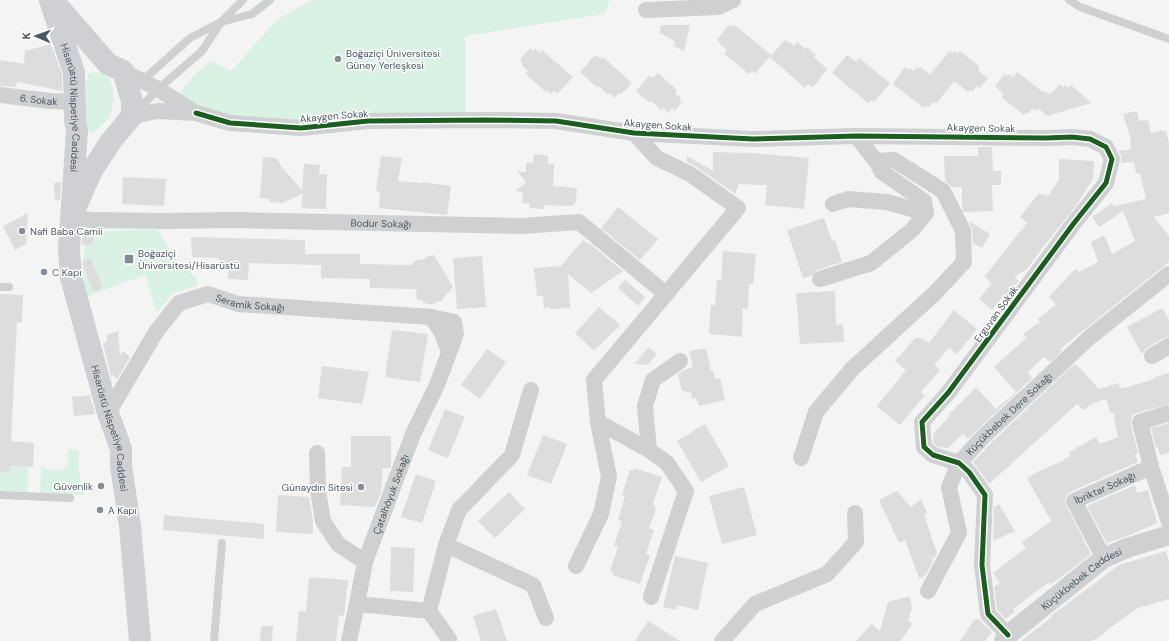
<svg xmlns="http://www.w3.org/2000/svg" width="1169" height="641" viewBox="0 0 1169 641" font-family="'DM Sans',sans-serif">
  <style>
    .green { fill: #d9f2e3 }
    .building { fill: #ddddde }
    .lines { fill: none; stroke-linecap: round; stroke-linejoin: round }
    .service { stroke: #ced0d2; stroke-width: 8 }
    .minor { stroke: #ced0d2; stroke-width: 16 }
    .tertiary { stroke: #ced0d2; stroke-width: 20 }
    .secondary { stroke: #ced0d4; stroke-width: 22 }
    .cycleway-casing { stroke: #fff; stroke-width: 8 }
    .cycleway { stroke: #1b5e20; stroke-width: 5 }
    .poi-dot { fill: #868d94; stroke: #fff; stroke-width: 1.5 }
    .labels { text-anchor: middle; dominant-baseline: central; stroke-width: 3; stroke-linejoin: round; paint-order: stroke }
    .poi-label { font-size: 10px; fill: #4a5661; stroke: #fff; text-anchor: start }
    .street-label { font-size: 10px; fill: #4a5661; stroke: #fff }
  </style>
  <rect width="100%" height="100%" fill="#f4f4f4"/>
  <g class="green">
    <path d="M312 0H610L604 14 465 36V116L299 120 236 118 198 106 179 96C188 79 196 72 211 61L231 71 278 19Z"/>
    <path d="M99 72C101 73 105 74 107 76 115 85 115 102 111 113 108 120 98 130 92 133 90 132 89 130 88 128 84 121 84 79 89 73Z"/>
    <polygon points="157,229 179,264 195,276 198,285 172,294 157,313 145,275 85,297 83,268 85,240 106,231"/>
    <path d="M68 449 79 450V472L83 487 84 495 40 493 41 465C51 471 61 474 69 463L67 457Z"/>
    <polygon points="0,466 29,467 27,492 0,491"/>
  </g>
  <g class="building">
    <polygon points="661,25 690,25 684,51 674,46 675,41 660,33"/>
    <polygon points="735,25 771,55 755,74 752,71 749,74 724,54 727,50 720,44 721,43 717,40 728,26"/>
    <polygon points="785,40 788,43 789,41 794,46 797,42 805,49 807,47 816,55 814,57 827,69 814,86 812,87 808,84 805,88 770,57"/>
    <polygon points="51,44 62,75 62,91 17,82 16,87 0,86 0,60 24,64 25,51"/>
    <polygon points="530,48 533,51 535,48 540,53 542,50 573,77 557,94 554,91 551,94 547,90 546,92 526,74 528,71 521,64 522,63 520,60"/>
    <polygon points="950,51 952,53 954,51 958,54 960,51 979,66 979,71 988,78 980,88 977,86 973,91 970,90 968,92 954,81 936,104 933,102 928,107 926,106 924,108 893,84 905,67 909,70 910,68 914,71 916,67 918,69 920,67 930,74"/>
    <polygon points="595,55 602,59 603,57 632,83 621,94 619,93 614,98 610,93 608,95 599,86 598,88 580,72"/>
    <polygon points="847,55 856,62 859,58 890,83 874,102 871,100 868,103 832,73"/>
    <polygon points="1017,72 1043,92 1045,91 1050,95 1060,84 1063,87 1065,85 1068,88 1071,85 1091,103 1047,116 1038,108 1036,111 1033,108 1028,114 1026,112 1024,115 1001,97 1004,94 995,86 1005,74 1008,76 1009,74 1013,77"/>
    <polygon points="658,73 677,90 675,93 681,98 679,100 682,102 675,111 672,108 668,113 663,108 661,110 651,101 650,103 636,91 649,76 652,78"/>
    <polygon points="1137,111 1139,121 1148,120 1151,133 1163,130 1163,132 1166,131 1169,144 1169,213 1154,217 1169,236 1169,262 1060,349 1062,351 1050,362 1044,357 1028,372 1032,378 968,439 963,434 948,448 938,447 933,442 933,439 934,438 933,437 934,435 933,434 949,417 950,413 976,387 996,409 1016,392 994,367 1026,338 1023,334 1040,322 1038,319 1056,304 1049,297 1075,269 1079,272 1098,262 1091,242 1104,235 1112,254 1135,241 1123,211 1099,227 1092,217 1112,203 1114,206 1146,199 1140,173 1136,173 1134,162 1121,163 1121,155 1118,151 1131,149 1130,139 1131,140 1123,114"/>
    <polygon points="978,147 992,147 993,171 1001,171 1001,185 992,185 993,211 964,212 962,209 962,187 952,187 945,181 944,156 978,156"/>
    <polygon points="713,152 752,153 809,158 804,209 765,205 767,185 739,184 735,194 695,166 687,162 687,156 713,171"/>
    <polygon points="534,154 548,156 548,164 554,164 553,186 577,188 576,202 572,206 544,205 544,209 529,208 530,204 522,203 523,192 515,191 526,182 517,171 526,172 526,162 533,163"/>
    <polygon points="381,156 402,158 398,181 421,183 422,182 451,186 447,215 379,208 380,193 376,190"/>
    <polygon points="263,157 276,158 280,163 280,165 302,190 304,164 320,165 319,174 327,174 326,209 301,208 303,193 283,203 271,202 268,199 260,198"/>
    <polygon points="1059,159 1094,161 1093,179 1076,206 1043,247 1027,269 1014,277 1019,281 1006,295 1005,294 992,310 979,299 992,283 984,277 1027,223 1020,217 1039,193 1042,195 1043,194 1047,197 1059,180"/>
    <polygon points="123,177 166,179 164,206 122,204"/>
    <polygon points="61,182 60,200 55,201 54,183"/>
    <polygon points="618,207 658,239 640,260 601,228"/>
    <polygon points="28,213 26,244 15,250 3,226"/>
    <polygon points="824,218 832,241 835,240 842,262 817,270 811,276 803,278 787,230"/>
    <polygon points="969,221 990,234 982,248 973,243 972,230"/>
    <polygon points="83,229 92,229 93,244 82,245"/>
    <polygon points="191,237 305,240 305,254 360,254 360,264 411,265 416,260 423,259 428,256 434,255 453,287 441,301 436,302 434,304 427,304 421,300 417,300 416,289 370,288 370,279 321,278 321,265 249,263 248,280 228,279 229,263 222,263 218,258 192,257"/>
    <polygon points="583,240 588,244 589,243 623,271 591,293 568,274 570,308 550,309 550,307 544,308 543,296 537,296 534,268 561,266"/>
    <polygon points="723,251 756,254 753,284 749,284 748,309 743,308 742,337 709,334 711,305 715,305 717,280 721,280"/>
    <polygon points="482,256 486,307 457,309 453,258"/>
    <polygon points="91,258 103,288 93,292 82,262"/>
    <polygon points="625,280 645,297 638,306 618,288"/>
    <polygon points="835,291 836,325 843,324 844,342 800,344 796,293"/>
    <polygon points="0,294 23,295 22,323 17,322 11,441 34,443 33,467 10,466 9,473 0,472"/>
    <polygon points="599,307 620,325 594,351 575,333"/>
    <polygon points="1162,308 1169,320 1169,337 1164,338 1147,348 1142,354 1127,327"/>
    <polygon points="954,310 977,329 957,354 949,348 934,365 940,370 921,392 925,395 900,425 877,406 906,370 894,360 900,356 915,338 922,338 929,343"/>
    <polygon points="392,330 428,334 420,382 385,377"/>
    <polygon points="118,331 120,355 123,351 130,357 117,379 112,374 112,380 103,343 107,342 106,335"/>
    <polygon points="648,347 657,354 648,365 635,364"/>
    <polygon points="706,348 711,371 713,371 715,379 720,378 725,400 699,406 698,401 696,401 696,398 692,399 691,392 686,393 685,391 682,391 678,374 684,370 693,367 689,351"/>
    <polygon points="487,349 506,362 480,399 461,385"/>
    <polygon points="1074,364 1076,366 1077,365 1099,389 1118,383 1120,388 1127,387 1155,379 1155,377 1169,373 1169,404 1137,413 1133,415 1131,419 1131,424 1138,454 1135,454 1138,462 1070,492 1066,496 1065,501 1066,505 1091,554 1064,575 1050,585 1049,582 1013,609 1015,611 1006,619 997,610 994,587 1000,583 993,573 1026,548 1022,542 1051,521 1027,478 1039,471 1065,460 1064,459 1071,456 1069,452 1096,437 1100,444 1118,437 1113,412 1110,413 1106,399 1093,403 1083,410 1077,404 989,484 973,462 990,444"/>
    <polygon points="322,366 369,372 362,404 318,398"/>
    <polygon points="90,395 95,414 74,416 72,397"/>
    <polygon points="445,409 465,417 448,458 428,450"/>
    <polygon points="1169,423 1169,453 1160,455 1158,448 1156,448 1151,428"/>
    <polygon points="705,424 729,466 701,482 677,441"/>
    <polygon points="543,435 567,444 551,484 527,475"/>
    <polygon points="351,436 391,436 391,467 390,468 383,468 381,492 375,507 340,505 342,467 351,467"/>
    <polygon points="634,468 662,477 653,503 656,509 649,528 654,530 646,554 650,555 640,584 612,575 614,572 610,571 618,547 614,546 622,521 618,520 625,496 622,495 630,470 633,471"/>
    <polygon points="416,474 436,481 422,523 401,517"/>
    <polygon points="1135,485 1137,493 1148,490 1157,523 1128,536 1107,543 1087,506"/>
    <polygon points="744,487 757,535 722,544 709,496"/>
    <polygon points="897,491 911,507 921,499 927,513 924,515 937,553 936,556 932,558 933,561 925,576 919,578 905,540 899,543 879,500"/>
    <polygon points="509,492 525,509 495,538 478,521"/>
    <polygon points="278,495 309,497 313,521 313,534 276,532"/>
    <polygon points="999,504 1015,531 993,541 994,507"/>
    <polygon points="164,515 264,524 264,539 163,530"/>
    <polygon points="391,547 415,548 413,592 390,591"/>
    <polygon points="1166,551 1169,562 1169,599 1138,608 1108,629 1099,638 1091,641 1021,641 1052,617 1051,616 1119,565"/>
    <polygon points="675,556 708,563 698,610 677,605 676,610 663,607"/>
    <polygon points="309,577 348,580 344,616 339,615 336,641 296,641 299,611 306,612"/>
    <polygon points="910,596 912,608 908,621 912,624 901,641 856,641 872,624 880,631 888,602"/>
    <polygon points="496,609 507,641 481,641 473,616"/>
    <polygon points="977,618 992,632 985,641 960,641 974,620 976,620"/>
    <polygon points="648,621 680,641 635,641"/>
    <polygon points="261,626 273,626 272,641 260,641"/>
  </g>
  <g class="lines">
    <g class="service">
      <polyline points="1069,0 1080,7 1169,39"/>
      <polyline points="142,81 190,38 221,22 252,14 270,0"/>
      <polyline points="137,111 158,89 202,51 221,22 243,0"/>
      <polyline points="0,287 9,287"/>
      <polyline points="0,495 70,498"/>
      <polyline points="214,641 222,543"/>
    </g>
    <g class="minor">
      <polyline points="646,10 718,7 733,0"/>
      <polyline points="123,71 158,89 196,113 158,111 132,116"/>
      <path id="s1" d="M0 95 50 101 74 102"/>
      <polyline points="196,113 230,123 301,128 368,121 486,120 556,121 634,133 753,139 856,136 1046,138 1072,137 1090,139 1106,147 1112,159 1106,183 1074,223 948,393 922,422 924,447 933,455 959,463 969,472 985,495 982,565 988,614 1008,635"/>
      <polyline points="833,204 848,199 887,202 926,213"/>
      <path id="s2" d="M71 218 94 220 161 221 236 220 521 226 579 222 666 294"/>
      <polyline points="820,279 871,263 912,230 926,213 924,201 882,172 876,161 856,136"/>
      <polyline points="1152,356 1169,346"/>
      <path id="s3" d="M108 413 156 332 179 303 208 294 238 304 431 317"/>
      <polyline points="1169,413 1140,422 1151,467 1169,522"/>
      <polyline points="598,422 649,450 667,463 686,491 651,597"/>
      <polyline points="649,450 645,406 653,380 680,361"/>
      <polyline points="317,453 318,490 323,521 338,544 365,562"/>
      <polyline points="801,458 816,412 852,369 934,294 964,262 963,231 943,191 894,160 876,161"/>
      <polyline points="446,545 533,585 546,618"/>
      <path id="s4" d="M1104 558 1074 501 1151 467"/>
      <polyline points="576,566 601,514 609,477 598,422 594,380 738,208 690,174 657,158 634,133"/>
      <path id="s5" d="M928 591 959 533 949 487 959 463 983 437 1090 337 1169 274"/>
      <polyline points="357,604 429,611 446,545 459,510 512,455 531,390"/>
      <polyline points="429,611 449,639"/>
      <path id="s6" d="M349 641 357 604 365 562 413 434 437 385 456 334 454 322 431 317 442 333 449 352"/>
      <polyline points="722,641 755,604 827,574 856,542 855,513"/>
    </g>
    <path class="tertiary" id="s7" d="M1004 641 1008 635 1104 558 1127 548 1169 535"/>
    <g class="secondary">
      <path id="s8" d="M50 0 74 73 75 120 77 131 69 249 71 277 108 413 121 449V466L130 526 140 641"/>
      <polyline points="55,3 108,64 123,71 132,101 132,116 111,141 91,172 77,204"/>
    </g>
    <defs>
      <polyline id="cycleway" points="196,113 230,123 301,128 368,121 486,120 556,121 634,133 753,139 856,136 1046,138 1072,137 1090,139 1106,147 1112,159 1106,183 1074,223 948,393 922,422 924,447 933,455 959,463 969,472 985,495 982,565 988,614 1008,635"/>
    </defs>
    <use href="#cycleway" class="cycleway-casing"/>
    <use href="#cycleway" class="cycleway"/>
  </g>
  <g class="poi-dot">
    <circle cx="338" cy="59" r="4"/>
    <circle cx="22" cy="231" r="4"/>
    <rect x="124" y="254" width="10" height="10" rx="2"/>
    <circle cx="44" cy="272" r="4"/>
    <circle cx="101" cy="486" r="4"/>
    <circle cx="361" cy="487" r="4"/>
    <circle cx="100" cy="510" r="4"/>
  </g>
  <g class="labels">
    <g class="poi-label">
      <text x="346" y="53">Boğaziçi Üniversitesi<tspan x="346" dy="12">Güney Yerleşkesi</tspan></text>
      <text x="30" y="231">Nafi Baba Camii</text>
      <text x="138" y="253">Boğaziçi<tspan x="138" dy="12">Üniversitesi/Hisarüstü</tspan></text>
      <text x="52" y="272">C Kapı</text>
      <text x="93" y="486" text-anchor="end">Güvenlik</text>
      <text x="353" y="487" text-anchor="end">Günaydın Sitesi</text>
      <text x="108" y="510">A Kapı</text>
    </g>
    <g class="street-label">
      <text stroke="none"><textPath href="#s1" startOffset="39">6. Sokak</textPath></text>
      <text stroke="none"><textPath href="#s8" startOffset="111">Hisarüstü Nispetiye Caddesi</textPath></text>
      <text transform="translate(334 116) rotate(-5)">Akaygen Sokak</text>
      <text transform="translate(658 125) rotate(4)">Akaygen Sokak</text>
      <text transform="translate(981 128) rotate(1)">Akaygen Sokak</text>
      <text stroke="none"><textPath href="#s2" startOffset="310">Bodur Sokağı</textPath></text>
      <text stroke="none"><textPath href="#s3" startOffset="205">Seramik Sokağı</textPath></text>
      <text transform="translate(996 314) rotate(-54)">Erguvan Sokak</text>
      <text stroke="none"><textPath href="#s5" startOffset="209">Küçükbebek Dere Sokağı</textPath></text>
      <text stroke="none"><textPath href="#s8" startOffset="438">Hisarüstü Nispetiye Caddesi</textPath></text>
      <text stroke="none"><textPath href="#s4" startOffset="98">İbriktar Sokağı</textPath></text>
      <text stroke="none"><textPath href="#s6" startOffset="153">Çatalhöyuk Sokağı</textPath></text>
      <text stroke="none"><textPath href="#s7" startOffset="100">Küçükbebek Caddesi</textPath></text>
    </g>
  </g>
  <g transform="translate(36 36) rotate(272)" stroke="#ffffff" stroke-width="3" paint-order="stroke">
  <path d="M0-3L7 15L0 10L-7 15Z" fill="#4a5661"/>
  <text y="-6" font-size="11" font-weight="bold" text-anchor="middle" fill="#4a5661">K</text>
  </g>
</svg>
